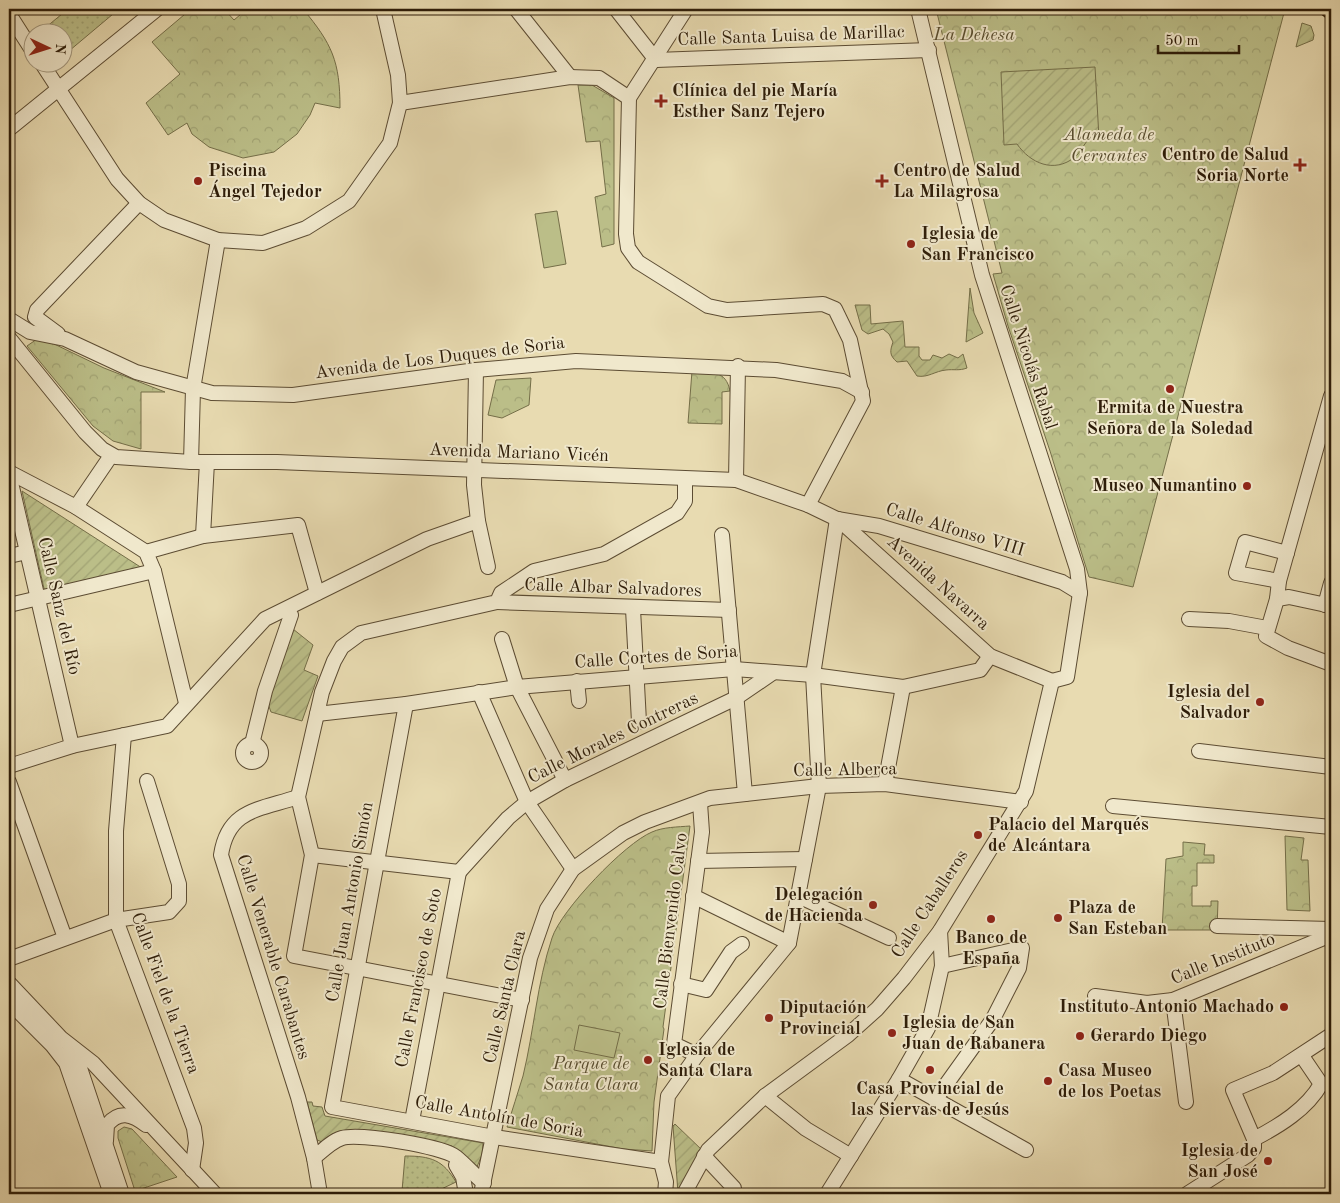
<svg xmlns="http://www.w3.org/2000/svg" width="1340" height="1203" viewBox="0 0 1340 1203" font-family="'Old Standard TT',serif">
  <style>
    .grass { fill: url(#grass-dots); stroke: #746e48 }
    .park { fill: url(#park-crowns); stroke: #746e48 }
    .garden { fill: url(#garden-furrows); stroke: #746e48 }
    .pitch { fill: #bbbe88; stroke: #746e48 }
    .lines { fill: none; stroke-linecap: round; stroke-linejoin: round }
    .minor-casing { stroke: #5c4c33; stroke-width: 16 }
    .major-casing { stroke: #2e1d09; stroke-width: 19 }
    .minor { stroke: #f0e8cc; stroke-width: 14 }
    .major { stroke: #e4be78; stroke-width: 16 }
    .poi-dot { fill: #8f2418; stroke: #f0e8cc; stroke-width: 2 }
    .labels { text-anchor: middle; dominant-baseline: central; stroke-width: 4; stroke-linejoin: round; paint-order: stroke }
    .park-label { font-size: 18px; font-style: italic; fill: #584d2f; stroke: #f0e8cc }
    .street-label { font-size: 18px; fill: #2e1d09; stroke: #f0e8cc }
    .poi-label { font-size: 18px; font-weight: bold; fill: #2e1d09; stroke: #f0e8cc; text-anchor: start }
  </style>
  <defs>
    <pattern id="grass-dots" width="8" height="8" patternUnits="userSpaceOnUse" patternTransform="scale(1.25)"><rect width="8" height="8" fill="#bbbe88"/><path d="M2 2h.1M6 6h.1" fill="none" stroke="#a1a374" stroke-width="1.8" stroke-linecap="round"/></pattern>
    <pattern id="park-crowns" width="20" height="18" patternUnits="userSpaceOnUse" patternTransform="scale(1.25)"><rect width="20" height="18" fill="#bbbe88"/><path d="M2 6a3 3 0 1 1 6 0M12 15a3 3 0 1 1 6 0" fill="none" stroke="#a1a374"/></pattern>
    <pattern id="garden-furrows" width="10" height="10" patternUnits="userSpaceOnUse" patternTransform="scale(1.25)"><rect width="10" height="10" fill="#bbbe88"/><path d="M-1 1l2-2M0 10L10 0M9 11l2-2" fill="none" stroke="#a1a374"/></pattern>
  </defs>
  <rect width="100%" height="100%" fill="#e8dbb1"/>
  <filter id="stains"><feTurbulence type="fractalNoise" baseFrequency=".004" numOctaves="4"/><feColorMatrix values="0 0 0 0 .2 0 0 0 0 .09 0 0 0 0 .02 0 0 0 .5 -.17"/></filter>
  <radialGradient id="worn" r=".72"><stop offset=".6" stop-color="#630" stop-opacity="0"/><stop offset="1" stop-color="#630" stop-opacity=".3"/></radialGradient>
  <g class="grass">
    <polygon points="68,9 119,9 63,56 62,32 48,32 45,28"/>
    <path d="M405 1156C431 1156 443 1160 456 1182L431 1194H352L355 1189 402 1191Z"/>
  </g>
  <g class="park">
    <path d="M191 9H224L234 20 247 9H303C332 44 340 61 340 108L315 103 310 115 297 134 274 152 243 158 209 147 192 134 187 123 168 135 146 103 180 74 152 42Z"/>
    <polygon points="936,9 1285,9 1133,587 1089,577 1050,451 1008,326 993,274 1002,273"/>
    <polygon points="578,85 592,85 614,98 614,244 602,247 595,197 606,194 600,141 586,142"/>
    <polygon points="970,288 974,313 983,333 966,342"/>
    <polygon points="37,339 48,341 104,368 165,392 141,392 141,449 113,441 93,426 27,346"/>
    <path d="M692 371C711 372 726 370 730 391L722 392V424L688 423Z"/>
    <polygon points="531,378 529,405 502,418 488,415 496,380"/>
    <path d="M690 826 663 1027 664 1029 654 1102 652 1151 623 1149 507 1127C512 1110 518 1093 523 1076 534 1031 537 983 552 938 561 910 625 843 652 832 663 827 678 827 690 826Z"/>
    <polygon points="1285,836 1304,838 1301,860 1308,860 1310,911 1287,910"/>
    <polygon points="1183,842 1205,844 1204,855 1214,855 1214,863 1197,863 1197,886 1192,886 1192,906 1211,906 1211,901 1218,901 1217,930 1162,930 1166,859 1183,856"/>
    <polygon points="124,1127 132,1129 177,1177 135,1191 118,1138 118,1131"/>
  </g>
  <g class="garden">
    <polygon points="1302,23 1311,26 1314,35 1313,40 1296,47"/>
    <path d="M1095 67 1099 138 1087 141C1083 146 1080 153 1075 157 1054 174 1030 163 1017 144L1004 145 1001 72Z"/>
    <path d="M855 305H870L871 324 903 321 905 347H919V356L922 360H930L933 355 942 358 949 354 958 358 963 354 967 368C959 371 954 369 946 370 935 371 928 378 917 376L907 361 897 362C889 355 890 351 893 342L889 334 883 329 868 334 862 330Z"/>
    <polygon points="22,491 142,568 45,593"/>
    <polygon points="293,629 313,645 304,670 318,676 302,721 271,712 267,701"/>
    <polygon points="307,1102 312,1102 313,1106 322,1107 325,1116 483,1143 482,1155 476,1169 452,1146 425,1140 350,1130 332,1134 322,1142 317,1140"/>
    <polygon points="675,1124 703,1151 678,1193 673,1126"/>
  </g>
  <g class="pitch">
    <polygon points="557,211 566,264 544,268 535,214"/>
    <polygon points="579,1025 620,1033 614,1058 574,1050"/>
  </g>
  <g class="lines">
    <defs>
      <g id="minor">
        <polyline points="516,9 570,77"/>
        <polyline points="616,9 656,60"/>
        <polyline points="686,9 629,98 626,234 628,248 638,262 708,306 727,310 823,304 835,309 850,340 863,401 808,505"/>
        <polyline points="918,9 982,275 1077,569 1080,593 1067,677 1052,681"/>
        <polyline points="9,14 32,50"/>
        <polyline points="656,60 929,50"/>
        <polyline points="41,62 117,179 139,203 164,220 218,240 263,243 306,228 349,201 390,143 400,103 398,75 383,9"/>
        <polyline points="400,103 570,77 599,78 629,98"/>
        <polyline points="9,129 157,9"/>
        <polyline points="9,319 30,332 65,339 136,372 212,393 293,395 476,370 576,361 776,370 842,381 862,392"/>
        <polyline points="58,334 35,317 37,310 139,203"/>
        <polyline points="9,338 85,432 102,449 116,457 191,462 277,462 736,480 808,505 837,519 879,526 978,556 1062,582 1080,593"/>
        <polyline points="1331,396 1279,581 1277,599 1266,636 1288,648 1331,664"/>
        <polyline points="191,462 193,389 218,240"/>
        <polyline points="9,472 76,507 146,552 154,571 186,703"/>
        <polyline points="9,474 72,746"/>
        <polyline points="736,480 738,366"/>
        <polyline points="76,507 108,460"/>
        <polyline points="838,519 990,656 1052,681"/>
        <polyline points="478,521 488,567"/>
        <polyline points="722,535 745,794"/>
        <polyline points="203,536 207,462"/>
        <polyline points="146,552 203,536 298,525 317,593"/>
        <polyline points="9,556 27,552"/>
        <polyline points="1279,581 1236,573 1245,542 1287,553"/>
        <polyline points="1277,599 1289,597 1331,606"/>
        <polyline points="497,602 729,610"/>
        <polyline points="9,605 154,571"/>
        <polyline points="1325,605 1331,583"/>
        <polyline points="633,609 639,722"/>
        <polyline points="1189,619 1229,621 1267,628"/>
        <polyline points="502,639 517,687 565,780"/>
        <polyline points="577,681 579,701"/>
        <polyline points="479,692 527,802 573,869"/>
        <polyline points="406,704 332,1107 494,1137 661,1162"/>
        <polyline points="317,714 406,704 517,687 734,669 813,675 903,687 980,670 990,656"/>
        <polyline points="124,735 116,831 116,920 194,1128 196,1143 192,1170"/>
        <polyline points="252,744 265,691 291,615"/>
        <circle cx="252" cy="753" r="9"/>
        <polyline points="1199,751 1331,767"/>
        <polyline points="9,766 72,746 167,726 265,619 427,539 478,521 474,485 476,370"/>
        <polyline points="9,782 65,938"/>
        <polyline points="885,784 903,687"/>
        <path d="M298 797C259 810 228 809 221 855L298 1097 314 1158 320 1194"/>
        <polyline points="1113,806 1331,827"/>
        <polyline points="312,855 459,872"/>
        <polyline points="698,861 805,859"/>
        <polyline points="459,872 508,818 527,802 565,780 736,698 774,672"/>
        <polyline points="693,896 789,943"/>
        <polyline points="798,896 889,938"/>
        <polyline points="1217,926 1331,929"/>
        <polyline points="9,959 116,920 169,912 179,901 179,884 147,781"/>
        <polyline points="9,983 61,1038 93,1063 215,1194"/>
        <polyline points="681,984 706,990 731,952 742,944"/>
        <polyline points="1095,996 1147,1003 1173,1000 1331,935"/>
        <polyline points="522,1000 294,956 312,855 298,797 322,692 334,661 342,647 361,633 497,602 501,593 534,571 604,554 677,513 685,501 685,479"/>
        <polyline points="1173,1000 1186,1102"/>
        <polyline points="9,1002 52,1045 66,1063 111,1194"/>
        <polyline points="70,1049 80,1068 122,1194"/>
        <polyline points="697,1055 674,1044 702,832 700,803"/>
        <path d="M1302 1056 1321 1084C1307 1109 1279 1126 1254 1139L1233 1090 1273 1073 1331 1035"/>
        <polyline points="899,1079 1026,1150"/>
        <polyline points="765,1096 806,1129 851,1156"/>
        <polyline points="935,1100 993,1019 1019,968 1022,948 942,966"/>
        <polyline points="412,1121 459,872"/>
        <path d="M106 1141 107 1125C119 1110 132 1114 146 1125"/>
        <polyline points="704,1156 734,1188 734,1194"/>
        <path d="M314 1158C323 1150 332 1141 342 1138 360 1133 442 1146 456 1157 466 1165 474 1175 484 1183"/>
        <polyline points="456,1165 463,1177 466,1194"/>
        <polyline points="481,1194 530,958 547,909 573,869 623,833 645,822 710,798 819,786 885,784 1021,802"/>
        <polyline points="665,1194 666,1182 661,1162 668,1096 697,1055 789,943 819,786 813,675 837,519"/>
        <polyline points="684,1194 708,1150 765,1096 848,1035 877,1009 904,978 940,931 1026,791 1052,681"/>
        <polyline points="827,1194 899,1079 928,1028 942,966 940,931"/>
        <polyline points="1187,1194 1248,1155 1254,1148 1254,1139"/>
      </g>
      <polyline id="major" points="1329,9 1331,10"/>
    </defs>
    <use href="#minor" class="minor-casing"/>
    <use href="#major" class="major-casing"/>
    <use href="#minor" class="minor"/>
    <use href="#major" class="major"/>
  </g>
  <g class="poi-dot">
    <path d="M658.5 93.5h5v5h5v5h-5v5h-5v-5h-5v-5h5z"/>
    <path d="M1297.5 157.5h5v5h5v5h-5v5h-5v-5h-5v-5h5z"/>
    <circle cx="198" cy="181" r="5"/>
    <path d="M879.5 173.5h5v5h5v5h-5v5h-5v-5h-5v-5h5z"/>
    <circle cx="911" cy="244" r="5"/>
    <circle cx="1170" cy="389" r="5"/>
    <circle cx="1247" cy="486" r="5"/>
    <circle cx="1260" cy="702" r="5"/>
    <circle cx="978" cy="835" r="5"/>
    <circle cx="873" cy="905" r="5"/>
    <circle cx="1058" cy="918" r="5"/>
    <circle cx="991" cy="919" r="5"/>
    <circle cx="1284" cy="1007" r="5"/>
    <circle cx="769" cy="1018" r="5"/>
    <circle cx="892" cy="1033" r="5"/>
    <circle cx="1080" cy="1036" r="5"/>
    <circle cx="648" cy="1060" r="5"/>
    <circle cx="930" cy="1070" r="5"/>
    <circle cx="1048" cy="1081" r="5"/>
    <circle cx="1268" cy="1161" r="5"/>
  </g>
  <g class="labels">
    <g class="park-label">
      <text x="974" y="35">La Dehesa</text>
      <text x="1109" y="135">Alameda de<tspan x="1109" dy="21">Cervantes</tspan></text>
      <text x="591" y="1064">Parque de<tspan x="591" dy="21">Santa Clara</tspan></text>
    </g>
    <g class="street-label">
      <text transform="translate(791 36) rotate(-2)">Calle Santa Luisa de Marillac</text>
      <text transform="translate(1028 357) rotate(72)">Calle Nicolás Rabal</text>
      <text transform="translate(440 358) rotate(-7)">Avenida de Los Duques de Soria</text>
      <text transform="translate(519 453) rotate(2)">Avenida Mariano Vicén</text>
      <text transform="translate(955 530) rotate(17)">Calle Alfonso VIII</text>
      <text transform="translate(938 583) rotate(42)">Avenida Navarra</text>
      <text transform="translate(613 588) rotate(2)">Calle Albar Salvadores</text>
      <text transform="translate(59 606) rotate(77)">Calle Sanz del Río</text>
      <text transform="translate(656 657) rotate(-4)">Calle Cortes de Soria</text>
      <text transform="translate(613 738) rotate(-26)">Calle Morales Contreras</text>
      <text transform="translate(845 770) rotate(-1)">Calle Alberca</text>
      <text transform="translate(350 902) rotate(-80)">Calle Juan Antonio Simón</text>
      <text transform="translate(930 904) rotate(-57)">Calle Caballeros</text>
      <text transform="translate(671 921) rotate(-83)">Calle Bienvenido Calvo</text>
      <text transform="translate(273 957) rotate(73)">Calle Venerable Carabantes</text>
      <text transform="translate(1223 959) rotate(-22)">Calle Instituto</text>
      <text transform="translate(419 978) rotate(-79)">Calle Francisco de Soto</text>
      <text transform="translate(165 993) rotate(70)">Calle Fiel de la Tierra</text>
      <text transform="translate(505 997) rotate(-77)">Calle Santa Clara</text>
      <text transform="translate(499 1117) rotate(10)">Calle Antolín de Soria</text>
    </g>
    <g class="poi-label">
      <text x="672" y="91">Clínica del pie María<tspan x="672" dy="21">Esther Sanz Tejero</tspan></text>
      <text x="1289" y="155" text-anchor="end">Centro de Salud<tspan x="1289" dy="21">Soria Norte</tspan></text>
      <text x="208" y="171">Piscina<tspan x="208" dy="21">Ángel Tejedor</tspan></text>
      <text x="893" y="171">Centro de Salud<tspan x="893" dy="21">La Milagrosa</tspan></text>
      <text x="921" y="234">Iglesia de<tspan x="921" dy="21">San Francisco</tspan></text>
      <text x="1170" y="408" text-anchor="middle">Ermita de Nuestra<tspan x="1170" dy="21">Señora de la Soledad</tspan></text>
      <text x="1237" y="486" text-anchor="end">Museo Numantino</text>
      <text x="1250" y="692" text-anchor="end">Iglesia del<tspan x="1250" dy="21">Salvador</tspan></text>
      <text x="988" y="825">Palacio del Marqués<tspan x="988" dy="21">de Alcántara</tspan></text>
      <text x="863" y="895" text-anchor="end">Delegación<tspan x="863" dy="21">de Hacienda</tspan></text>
      <text x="1068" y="908">Plaza de<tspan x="1068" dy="21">San Esteban</tspan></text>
      <text x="991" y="938" text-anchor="middle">Banco de<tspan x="991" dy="21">España</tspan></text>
      <text x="1274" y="1007" text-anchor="end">Instituto Antonio Machado</text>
      <text x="779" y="1008">Diputación<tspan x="779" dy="21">Provincial</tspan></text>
      <text x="902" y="1023">Iglesia de San<tspan x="902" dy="21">Juan de Rabanera</tspan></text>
      <text x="1090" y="1036">Gerardo Diego</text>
      <text x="658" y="1050">Iglesia de<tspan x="658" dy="21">Santa Clara</tspan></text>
      <text x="1058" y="1071">Casa Museo<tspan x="1058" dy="21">de los Poetas</tspan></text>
      <text x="930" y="1089" text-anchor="middle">Casa Provincial de<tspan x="930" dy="21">las Siervas de Jesús</tspan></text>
      <text x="1258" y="1151" text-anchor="end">Iglesia de<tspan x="1258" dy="21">San José</tspan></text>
    </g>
  </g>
  <rect width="1340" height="1203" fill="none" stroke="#e8dbb1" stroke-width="30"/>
  <rect x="10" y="10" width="1320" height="1183" fill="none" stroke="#2e1d09" stroke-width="2.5"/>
  <rect x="15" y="15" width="1310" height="1173" fill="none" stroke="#2e1d09"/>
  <g transform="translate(48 48) rotate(94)"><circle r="24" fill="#f0e8cc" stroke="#a2977e"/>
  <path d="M0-4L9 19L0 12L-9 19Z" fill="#8f2418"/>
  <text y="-8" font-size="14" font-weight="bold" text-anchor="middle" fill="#2e1d09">N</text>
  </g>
  <path d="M1158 45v8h81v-8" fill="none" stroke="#2e1d09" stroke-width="2.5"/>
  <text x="1165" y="45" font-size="15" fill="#2e1d09" stroke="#f0e8cc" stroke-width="4" paint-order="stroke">50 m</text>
  <rect width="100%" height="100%" filter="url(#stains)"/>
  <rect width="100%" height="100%" fill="url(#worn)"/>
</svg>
